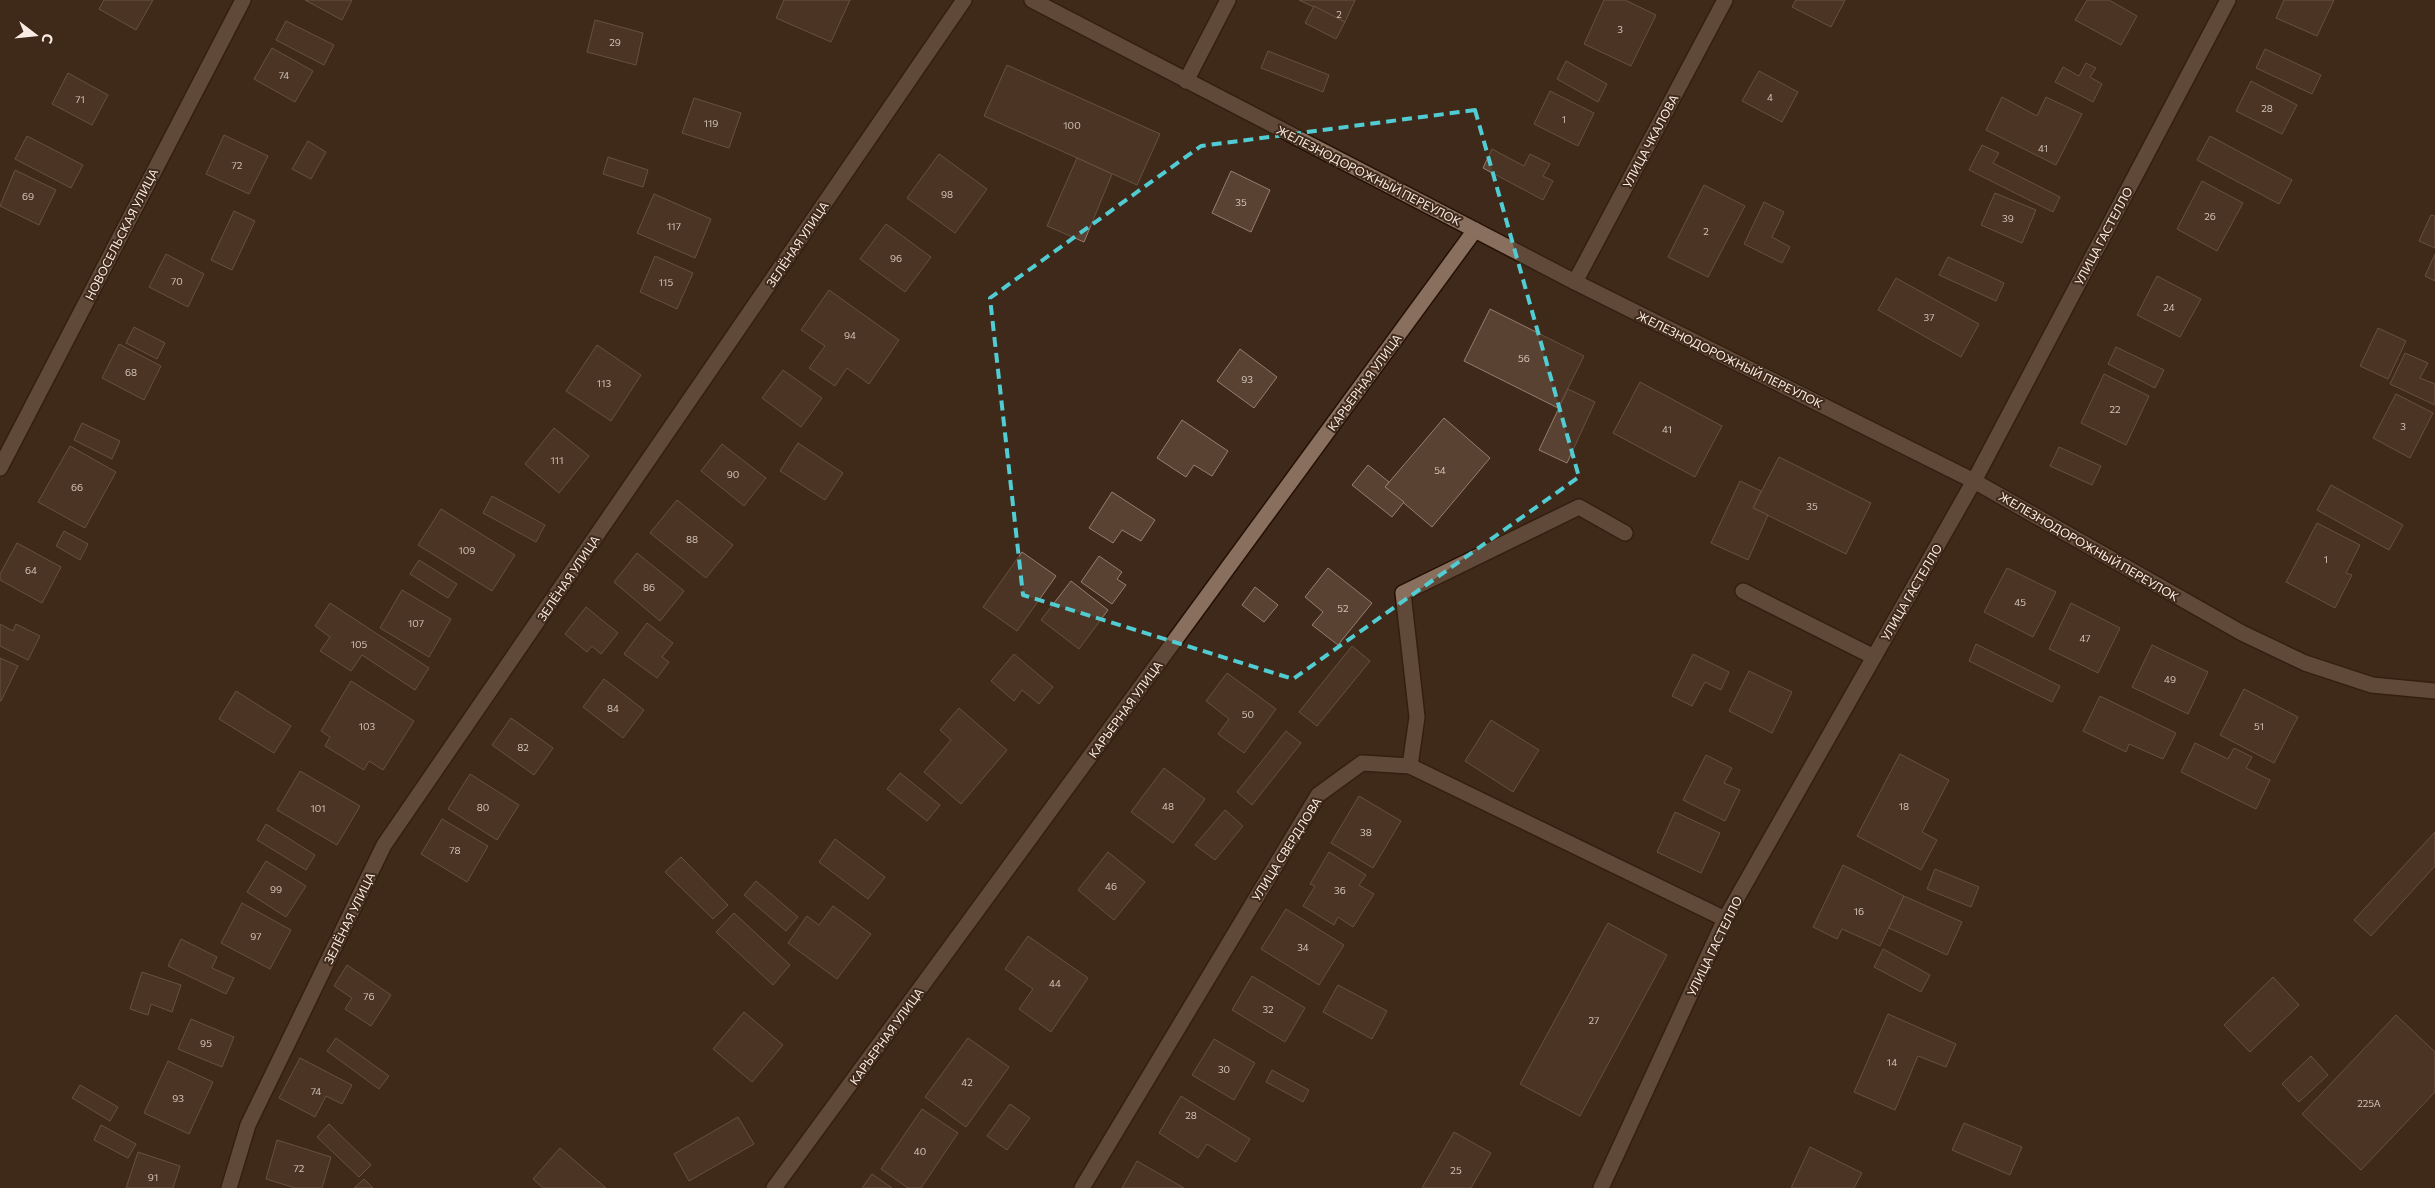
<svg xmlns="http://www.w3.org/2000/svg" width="2435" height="1188" viewBox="0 0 2435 1188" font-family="Commissioner,sans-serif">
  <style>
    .building { fill: #594232; stroke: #987d6d }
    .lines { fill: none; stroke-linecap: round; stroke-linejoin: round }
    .minor-casing { stroke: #251104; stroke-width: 18 }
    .minor { stroke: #886f5e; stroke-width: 15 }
    .marked { fill: none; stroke: #51ccd2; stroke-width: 4; stroke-dasharray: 10 6; stroke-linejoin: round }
    .labels { text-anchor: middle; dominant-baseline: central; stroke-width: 4; stroke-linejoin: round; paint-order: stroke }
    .number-label { font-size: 10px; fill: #d2c2b7 }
    .street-label { font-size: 12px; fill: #fbece3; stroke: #3f291a }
  </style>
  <rect width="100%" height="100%" fill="#3f291a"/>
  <g class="building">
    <polygon points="104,0 153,0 136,30 99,9"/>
    <polygon points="305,0 352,0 342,20"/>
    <polygon points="784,0 850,0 831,42 776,18"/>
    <polygon points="1299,0 1355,0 1345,22"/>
    <polygon points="1604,0 1625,0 1656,15 1631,66 1584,44"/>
    <polygon points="1796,0 1845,0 1831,27 1792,7"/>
    <polygon points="2087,0 2109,0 2137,16 2121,45 2075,20"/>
    <polygon points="2284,0 2334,0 2317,36 2276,18"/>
    <polygon points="1314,6 1345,22 1336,39 1305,23"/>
    <polygon points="595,20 643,33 636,65 587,52"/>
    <polygon points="286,21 334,45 324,65 276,40"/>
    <polygon points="272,48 313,71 295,102 254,79"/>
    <polygon points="2265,49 2321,75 2312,94 2256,68"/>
    <polygon points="1268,51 1329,75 1323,92 1261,68"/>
    <polygon points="1566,61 1607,84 1598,102 1557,79"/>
    <polygon points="2086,63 2096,68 2090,77 2102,84 2093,102 2055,82 2063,67 2079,76"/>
    <polygon points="1007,65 1160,134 1137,185 984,116"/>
    <polygon points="1759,71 1798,92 1782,122 1742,101"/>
    <polygon points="68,73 108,95 92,125 52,104"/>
    <polygon points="2251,81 2297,105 2282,134 2236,111"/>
    <polygon points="1550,91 1594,113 1578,146 1534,124"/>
    <polygon points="2002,97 2037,116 2046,97 2082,114 2056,165 1986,130"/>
    <polygon points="694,98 741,113 729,148 682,133"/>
    <polygon points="224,135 268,156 249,194 206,174"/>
    <polygon points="27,136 83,165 71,188 15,159"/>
    <polygon points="2210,136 2292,180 2279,204 2197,160"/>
    <polygon points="308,141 326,152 311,179 292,169"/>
    <polygon points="1982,145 1999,153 1993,163 2060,197 2053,212 1969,170"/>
    <polygon points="1492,149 1524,166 1530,154 1550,164 1543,176 1553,181 1543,200 1483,168"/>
    <polygon points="939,154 987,189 955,233 907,198"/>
    <polygon points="608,157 648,170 643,187 603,174"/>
    <polygon points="1077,158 1112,174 1084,242 1047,226"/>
    <polygon points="15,170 56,190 39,225 0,206"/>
    <polygon points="1231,171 1270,190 1251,232 1212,213"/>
    <polygon points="2202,181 2243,203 2217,251 2177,229"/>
    <polygon points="1704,185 1745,206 1708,277 1668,257"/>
    <polygon points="1995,193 2036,210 2022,243 1981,225"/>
    <polygon points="654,194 711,219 695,258 637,233"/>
    <polygon points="1764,202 1784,212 1772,237 1790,247 1782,263 1744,244"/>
    <polygon points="234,211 255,221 232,270 211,260"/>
    <polygon points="2431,215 2435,216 2435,248 2419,241"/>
    <polygon points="886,224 931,257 905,292 860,259"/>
    <polygon points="166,254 204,274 188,307 149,287"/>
    <polygon points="2435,254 2435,281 2425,276"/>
    <polygon points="655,256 693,273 677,309 640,292"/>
    <polygon points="1948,257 2004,283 1996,301 1939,275"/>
    <polygon points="2157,276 2201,299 2180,337 2137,315"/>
    <polygon points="1896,278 1979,324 1961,357 1878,310"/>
    <polygon points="829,290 899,340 869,384 847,368 835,386 809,368 825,346 801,330"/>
    <polygon points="1490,309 1584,356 1558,408 1464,361"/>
    <polygon points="134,327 165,343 157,359 126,343"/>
    <polygon points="2378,328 2406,341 2388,379 2360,366"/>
    <polygon points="119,344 161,366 144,400 102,378"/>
    <polygon points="597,345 641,375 611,421 566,391"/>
    <polygon points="2116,347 2164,370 2155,388 2108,364"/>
    <polygon points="1240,349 1277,377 1254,408 1217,381"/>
    <polygon points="2405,353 2428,363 2420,378 2435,384 2435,405 2390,384"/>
    <polygon points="783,370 822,398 801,427 762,398"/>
    <polygon points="2104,374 2149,396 2126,445 2081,423"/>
    <polygon points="1640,382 1722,426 1695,477 1613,433"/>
    <polygon points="1568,389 1595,402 1567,463 1539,450"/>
    <polygon points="2396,394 2433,413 2410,458 2373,438"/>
    <polygon points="1444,418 1490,458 1432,527 1385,487"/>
    <polygon points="1182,420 1228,451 1212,476 1194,465 1186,477 1157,458"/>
    <polygon points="82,423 120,441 112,459 74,440"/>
    <polygon points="554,428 589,456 559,493 525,464"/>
    <polygon points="798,443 843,473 825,500 780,471"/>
    <polygon points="722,444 766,478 744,506 701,471"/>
    <polygon points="70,446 116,472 85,528 38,502"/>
    <polygon points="2059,447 2101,466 2092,485 2050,466"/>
    <polygon points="1779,457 1871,503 1846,554 1753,508"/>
    <polygon points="1368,465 1389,482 1385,487 1404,502 1392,517 1352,485"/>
    <polygon points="1740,481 1761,491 1753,508 1768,515 1748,560 1711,543"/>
    <polygon points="2331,485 2403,525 2389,550 2317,510"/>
    <polygon points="1112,492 1155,520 1141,541 1122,530 1113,543 1089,528"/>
    <polygon points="492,496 545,525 536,542 483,513"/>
    <polygon points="677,500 733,545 706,578 650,533"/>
    <polygon points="441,509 515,555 492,591 418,545"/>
    <polygon points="2317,523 2360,545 2346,573 2352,575 2335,608 2286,582"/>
    <polygon points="64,531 88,544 80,560 56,546"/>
    <polygon points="17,543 61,567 42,603 0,580 0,574"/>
    <polygon points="1022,552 1056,576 1017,631 983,607"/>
    <polygon points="637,553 684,591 660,621 614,582"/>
    <polygon points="1099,556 1122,572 1117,579 1126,585 1112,604 1081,582"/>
    <polygon points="419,560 457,584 448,598 410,574"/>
    <polygon points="1328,568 1372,603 1338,645 1312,625 1323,612 1305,597"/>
    <polygon points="2007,568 2056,592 2033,637 1984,612"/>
    <polygon points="1071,581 1108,610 1079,649 1041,620"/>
    <polygon points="1255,587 1278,605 1264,622 1242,605"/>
    <polygon points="402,590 451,619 429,657 380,628"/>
    <polygon points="330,603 429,668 415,690 362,655 351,671 320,651 330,637 315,626"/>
    <polygon points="2071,603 2120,628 2098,673 2049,649"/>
    <polygon points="586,607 618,633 601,654 592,646 587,652 565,634"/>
    <polygon points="647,623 673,643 662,657 669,662 657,678 624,654"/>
    <polygon points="0,624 13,631 16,624 40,636 28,660 0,646"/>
    <polygon points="1976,644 2060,686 2052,702 1969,661"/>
    <polygon points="2152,645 2208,672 2188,714 2132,687"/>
    <polygon points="1352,646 1370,661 1317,726 1299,712"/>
    <polygon points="1014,654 1053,687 1039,704 1022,690 1014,701 991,681"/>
    <polygon points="1693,654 1729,672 1721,690 1705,682 1692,706 1672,696"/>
    <polygon points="0,658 18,666 1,701 0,701"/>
    <polygon points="1749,671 1792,692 1772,733 1729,711"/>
    <polygon points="1227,673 1276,709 1244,753 1218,734 1229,719 1206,701"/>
    <polygon points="604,679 644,710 623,738 583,707"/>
    <polygon points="351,681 414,721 383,770 369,761 364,770 325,746 330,737 321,731"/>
    <polygon points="2244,689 2298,717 2274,763 2220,735"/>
    <polygon points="236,691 291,726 274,753 219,719"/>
    <polygon points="2100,696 2176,733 2163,759 2129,744 2126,752 2083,731"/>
    <polygon points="959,708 1007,750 961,804 924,772 951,740 940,730"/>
    <polygon points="511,718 553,748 534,775 492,745"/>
    <polygon points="1491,720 1539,750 1513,792 1465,761"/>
    <polygon points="1286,731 1301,743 1252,805 1237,792"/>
    <polygon points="2195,743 2228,759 2234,748 2252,757 2246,768 2270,780 2256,809 2181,772"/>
    <polygon points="1900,754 1949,780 1922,832 1937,840 1921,870 1857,836"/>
    <polygon points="1706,755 1732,768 1724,783 1740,790 1725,821 1683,800"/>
    <polygon points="1164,768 1205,799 1173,843 1131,812"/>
    <polygon points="300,771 360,806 337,845 277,810"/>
    <polygon points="900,773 940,805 927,821 887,789"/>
    <polygon points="470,774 519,805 497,840 448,809"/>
    <polygon points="1359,796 1401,821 1373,868 1331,843"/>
    <polygon points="1225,810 1243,826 1215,860 1195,845"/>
    <polygon points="1675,812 1720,833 1701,873 1657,852"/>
    <polygon points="442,819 488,846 467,882 421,854"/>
    <polygon points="266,824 315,855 306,870 257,840"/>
    <polygon points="2435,832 2435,866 2371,936 2354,920"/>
    <polygon points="835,839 885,877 868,899 819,862"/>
    <polygon points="1108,852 1145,882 1114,920 1078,890"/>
    <polygon points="1329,852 1366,875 1359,885 1374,894 1353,927 1338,917 1334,925 1303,906 1315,886 1310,884"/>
    <polygon points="681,857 728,905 713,919 665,872"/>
    <polygon points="266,861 306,886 286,917 247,892"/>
    <polygon points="1843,865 1904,896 1880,946 1842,929 1837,939 1813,927"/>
    <polygon points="1935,869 1979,887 1971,907 1927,889"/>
    <polygon points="756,881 798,917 786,931 744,895"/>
    <polygon points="1904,896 1962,922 1947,955 1889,928"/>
    <polygon points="242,903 291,930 270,969 221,943"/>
    <polygon points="833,906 871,934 837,979 788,943 807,916 819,925"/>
    <polygon points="1286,909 1344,945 1319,985 1261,949"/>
    <polygon points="734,913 790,965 773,985 716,932"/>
    <polygon points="1608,923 1667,955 1580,1116 1520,1084"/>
    <polygon points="1028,936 1088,978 1051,1032 1019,1009 1033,989 1005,969"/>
    <polygon points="181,939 217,957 212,968 234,978 226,994 168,966"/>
    <polygon points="1883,949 1930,975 1921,992 1874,967"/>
    <polygon points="347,965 391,995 371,1026 345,1009 352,998 334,986"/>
    <polygon points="142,972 181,985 172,1012 151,1004 148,1015 130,1009"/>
    <polygon points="1252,976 1305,1008 1285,1042 1232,1010"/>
    <polygon points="2273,977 2299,1005 2250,1052 2224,1025"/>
    <polygon points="1338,985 1387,1011 1372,1039 1323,1012"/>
    <polygon points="744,1012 783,1045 752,1082 713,1049"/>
    <polygon points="1888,1014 1956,1044 1946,1067 1918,1056 1895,1110 1854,1092"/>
    <polygon points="2396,1015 2435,1052 2435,1092 2361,1170 2302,1114"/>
    <polygon points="191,1019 234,1037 222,1067 178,1049"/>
    <polygon points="336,1038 389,1076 379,1089 327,1051"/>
    <polygon points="968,1038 1009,1067 966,1127 925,1097"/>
    <polygon points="1214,1039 1255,1063 1234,1100 1192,1075"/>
    <polygon points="2311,1056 2328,1075 2299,1102 2282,1084"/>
    <polygon points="300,1058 352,1085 342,1104 326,1096 315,1117 279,1098"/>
    <polygon points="168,1061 213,1082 189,1134 144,1113"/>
    <polygon points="1272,1070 1309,1090 1303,1102 1266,1082"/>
    <polygon points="80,1085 118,1107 110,1121 72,1098"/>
    <polygon points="1181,1096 1250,1139 1236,1162 1207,1144 1198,1158 1159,1133"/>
    <polygon points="1010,1104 1030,1118 1007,1150 987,1136"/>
    <polygon points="922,1109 958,1133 921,1188 908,1188 881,1169"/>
    <polygon points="738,1117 754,1144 689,1181 674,1154"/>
    <polygon points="1964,1123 2022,1147 2010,1175 1952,1150"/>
    <polygon points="329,1124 371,1165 359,1177 317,1137"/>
    <polygon points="101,1125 136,1144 128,1158 94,1140"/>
    <polygon points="1454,1132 1491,1153 1471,1188 1422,1188"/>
    <polygon points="277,1140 331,1157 322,1188 295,1188 266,1179"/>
    <polygon points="1810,1147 1862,1173 1854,1188 1791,1188"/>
    <polygon points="560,1148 606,1188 543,1188 533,1179"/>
    <polygon points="138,1152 180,1166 173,1188 126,1188"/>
    <polygon points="1137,1161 1184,1188 1122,1188"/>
    <polygon points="872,1174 892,1188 862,1188"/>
    <polygon points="364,1179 373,1188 354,1188"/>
  </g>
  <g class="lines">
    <defs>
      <g id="minor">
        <polyline points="1032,0 1575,282 1974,481 2242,633 2305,663 2372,685 2435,691"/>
        <polyline points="1186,81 1228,0"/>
        <polyline points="1575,282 1725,0"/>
        <polyline points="0,468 243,0"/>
        <polyline points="1743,591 1874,657"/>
        <polyline points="1410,766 1417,717 1403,593 1579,507 1625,533"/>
        <polyline points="229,1188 248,1125 384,845 964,0"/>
        <polyline points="774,1188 1475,230"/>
        <polyline points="1082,1188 1318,795 1362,763 1410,766 1725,919"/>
        <polyline points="1601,1188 1725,919 1974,481 2228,0"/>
      </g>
    </defs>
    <use href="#minor" class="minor-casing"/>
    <use href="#minor" class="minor"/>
  </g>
  <path d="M0 0H2435V1188H0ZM1475 110 1579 477 1293 679 1023 595 990 298 1201 146Z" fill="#3f291a" fill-opacity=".55" fill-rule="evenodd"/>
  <path class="marked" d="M1475 110 1579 477 1293 679 1023 595 990 298 1201 146Z"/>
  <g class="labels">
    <g class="number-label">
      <text x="1339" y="14">2</text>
      <text x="1620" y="29">3</text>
      <text x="615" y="42">29</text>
      <text x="284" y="75">74</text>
      <text x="1770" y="97">4</text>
      <text x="80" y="99">71</text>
      <text x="2267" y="108">28</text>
      <text x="1564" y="119">1</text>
      <text x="711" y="123">119</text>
      <text x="1072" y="125">100</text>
      <text x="2043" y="148">41</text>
      <text x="237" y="165">72</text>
      <text x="947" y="194">98</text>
      <text x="28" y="196">69</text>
      <text x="1241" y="202">35</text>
      <text x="2210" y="216">26</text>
      <text x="2008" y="218">39</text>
      <text x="674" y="226">117</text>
      <text x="1706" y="231">2</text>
      <text x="896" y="258">96</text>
      <text x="177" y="281">70</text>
      <text x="666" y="282">115</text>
      <text x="2169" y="307">24</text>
      <text x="1929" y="317">37</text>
      <text x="850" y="335">94</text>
      <text x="1524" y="358">56</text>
      <text x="131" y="372">68</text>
      <text x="1247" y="379">93</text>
      <text x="604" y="383">113</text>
      <text x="2115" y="409">22</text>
      <text x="2403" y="426">3</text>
      <text x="1667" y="429">41</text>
      <text x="557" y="460">111</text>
      <text x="1440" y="470">54</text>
      <text x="733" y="474">90</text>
      <text x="77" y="487">66</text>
      <text x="1812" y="506">35</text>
      <text x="692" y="539">88</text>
      <text x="467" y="550">109</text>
      <text x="2326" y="559">1</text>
      <text x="31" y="570">64</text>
      <text x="649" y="587">86</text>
      <text x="2020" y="602">45</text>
      <text x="1343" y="608">52</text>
      <text x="416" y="623">107</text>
      <text x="2085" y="638">47</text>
      <text x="359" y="644">105</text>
      <text x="2170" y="679">49</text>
      <text x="613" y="708">84</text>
      <text x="1248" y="714">50</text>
      <text x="367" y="726">103</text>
      <text x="2259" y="726">51</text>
      <text x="523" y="747">82</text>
      <text x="1168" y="806">48</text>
      <text x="1904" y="806">18</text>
      <text x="483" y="807">80</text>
      <text x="318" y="808">101</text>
      <text x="1366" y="832">38</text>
      <text x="455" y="850">78</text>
      <text x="1111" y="886">46</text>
      <text x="276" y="889">99</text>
      <text x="1340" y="890">36</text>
      <text x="1859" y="911">16</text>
      <text x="256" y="936">97</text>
      <text x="1303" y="947">34</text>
      <text x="1055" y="983">44</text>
      <text x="369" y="996">76</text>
      <text x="1268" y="1009">32</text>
      <text x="1594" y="1020">27</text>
      <text x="206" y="1043">95</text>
      <text x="1892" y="1062">14</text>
      <text x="1224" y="1069">30</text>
      <text x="967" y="1082">42</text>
      <text x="316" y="1091">74</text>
      <text x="178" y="1098">93</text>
      <text x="2369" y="1103">225А</text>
      <text x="1191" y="1115">28</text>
      <text x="920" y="1151">40</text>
      <text x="299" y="1168">72</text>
      <text x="1456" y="1170">25</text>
      <text x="153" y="1177">91</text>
    </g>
    <g class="street-label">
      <text transform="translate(1650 141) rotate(-62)">УЛИЦА ЧКАЛОВА</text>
      <text transform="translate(1369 175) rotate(27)">ЖЕЛЕЗНОДОРОЖНЫЙ ПЕРЕУЛОК</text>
      <text transform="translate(121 234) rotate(-63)">НОВОСЕЛЬСКАЯ УЛИЦА</text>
      <text transform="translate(2103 236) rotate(-62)">УЛИЦА ГАСТЕЛЛО</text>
      <text transform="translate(797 244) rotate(-56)">ЗЕЛЁНАЯ УЛИЦА</text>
      <text transform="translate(1730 359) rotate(26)">ЖЕЛЕЗНОДОРОЖНЫЙ ПЕРЕУЛОК</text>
      <text transform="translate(1364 382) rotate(-54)">КАРЬЕРНАЯ УЛИЦА</text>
      <text transform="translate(2089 546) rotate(30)">ЖЕЛЕЗНОДОРОЖНЫЙ ПЕРЕУЛОК</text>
      <text transform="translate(568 578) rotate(-56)">ЗЕЛЁНАЯ УЛИЦА</text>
      <text transform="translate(1911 592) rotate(-60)">УЛИЦА ГАСТЕЛЛО</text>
      <text transform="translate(1125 709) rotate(-54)">КАРЬЕРНАЯ УЛИЦА</text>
      <text transform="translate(1286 849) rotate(-58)">УЛИЦА СВЕРДЛОВА</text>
      <text transform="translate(349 918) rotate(-64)">ЗЕЛЁНАЯ УЛИЦА</text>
      <text transform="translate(1714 946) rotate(-64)">УЛИЦА ГАСТЕЛЛО</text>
      <text transform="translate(886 1036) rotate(-54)">КАРЬЕРНАЯ УЛИЦА</text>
    </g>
  </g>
  <g transform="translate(35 35) rotate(106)" stroke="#3f291a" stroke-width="4" paint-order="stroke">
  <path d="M0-4L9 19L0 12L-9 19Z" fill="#fbece3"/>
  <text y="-8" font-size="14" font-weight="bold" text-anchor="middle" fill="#fbece3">С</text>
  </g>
</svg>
